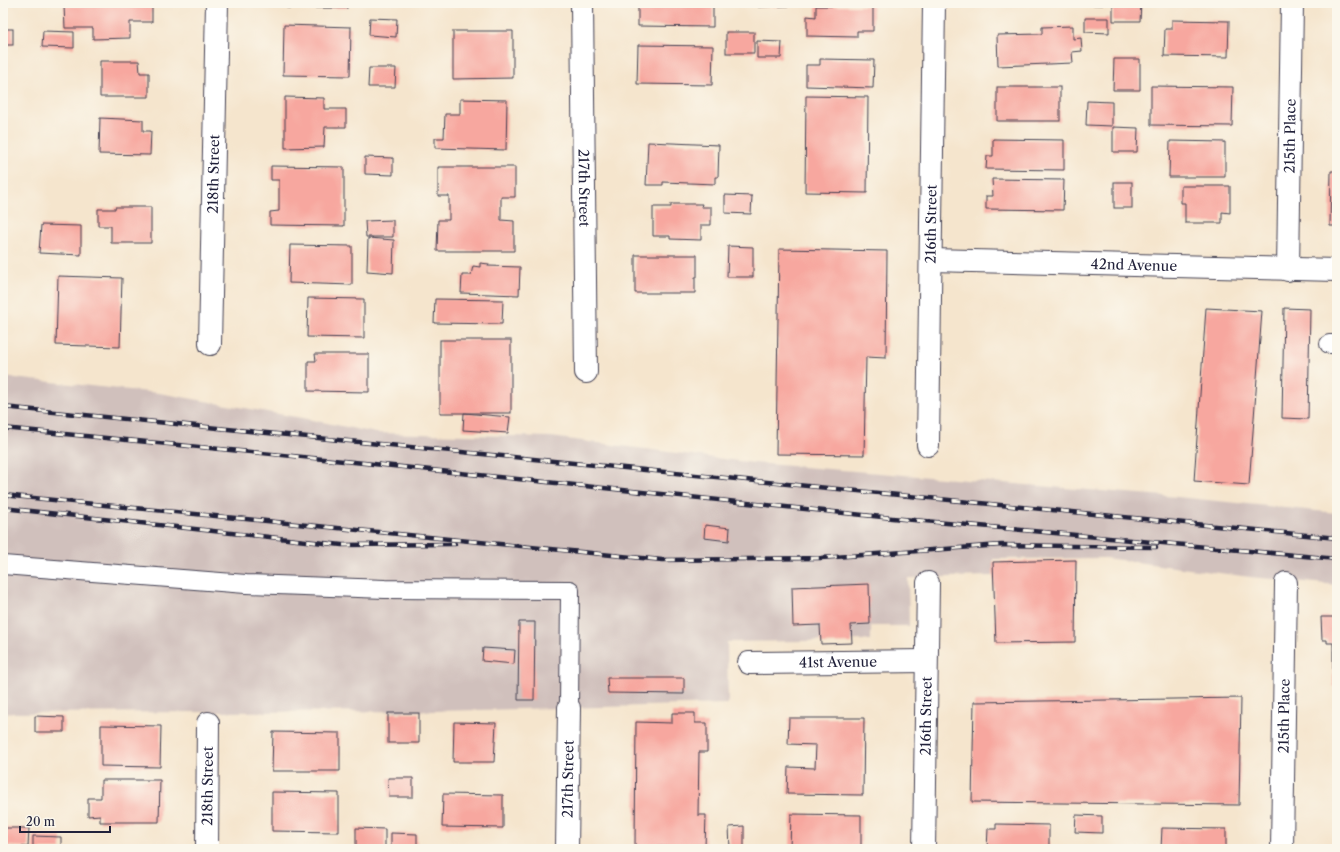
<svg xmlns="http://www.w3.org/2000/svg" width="1340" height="852" viewBox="0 0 1340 852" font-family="'Libre Caslon Text',serif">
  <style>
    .industrial { fill: #d0c0bc }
    .building { fill: #f7a79f }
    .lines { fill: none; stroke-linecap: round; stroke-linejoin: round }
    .service-casing { stroke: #423f51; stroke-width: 20 }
    .minor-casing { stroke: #423f51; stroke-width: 24 }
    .service { stroke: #fff; stroke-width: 18 }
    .minor { stroke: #fff; stroke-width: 22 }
    .rail-casing { stroke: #22223b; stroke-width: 4.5 }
    .rail { stroke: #fbf7ec; stroke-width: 3; stroke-dasharray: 9; stroke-linecap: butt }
    .labels { text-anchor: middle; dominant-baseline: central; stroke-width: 3.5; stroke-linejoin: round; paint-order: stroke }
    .street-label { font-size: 14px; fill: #22223b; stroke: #fbf7ec }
  </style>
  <rect width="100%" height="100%" fill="#fbf7ec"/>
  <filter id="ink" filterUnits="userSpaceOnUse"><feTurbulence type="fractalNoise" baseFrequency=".025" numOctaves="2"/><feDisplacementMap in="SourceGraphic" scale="8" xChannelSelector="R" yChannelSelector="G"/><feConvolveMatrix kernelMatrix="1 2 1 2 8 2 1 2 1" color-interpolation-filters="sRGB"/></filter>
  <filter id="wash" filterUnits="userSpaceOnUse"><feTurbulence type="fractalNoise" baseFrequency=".012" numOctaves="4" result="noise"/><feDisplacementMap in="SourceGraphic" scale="16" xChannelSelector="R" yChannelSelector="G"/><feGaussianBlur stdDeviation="0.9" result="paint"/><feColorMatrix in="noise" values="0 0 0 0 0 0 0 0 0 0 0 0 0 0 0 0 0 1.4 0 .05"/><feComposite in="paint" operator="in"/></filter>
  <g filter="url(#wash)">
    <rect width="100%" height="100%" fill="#f5e5cd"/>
    <polygon class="industrial" points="3,377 159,393 302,418 376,433 551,437 754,463 1177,497 1337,513 1337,585 1250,577 1105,558 993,559 993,576 908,578 909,626 871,626 871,640 727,642 728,704 436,711 3,713"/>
    <g id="blocks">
      <g class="building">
        <polygon points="94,3 152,3 152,22 130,22 130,38 93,39 93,28 65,28 64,6 94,6"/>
        <rect x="287" y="3" width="60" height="5"/>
        <polygon points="638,3 713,3 713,27 638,26"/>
        <polygon points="758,3 788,3 788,6 758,7"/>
        <polygon points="1052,3 1103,3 1103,5 1052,4"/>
        <polygon points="1113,3 1141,3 1140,21 1113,21"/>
        <polygon points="816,6 873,6 873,31 857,31 857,37 807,36 807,16 816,17"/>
        <polygon points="370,18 397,19 396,37 369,35"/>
        <polygon points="1085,18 1109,18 1109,33 1085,32"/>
        <polygon points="1172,20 1229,21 1228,57 1164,56 1165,29 1172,29"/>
        <polygon points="284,25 351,27 350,76 283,75"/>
        <polygon points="1073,26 1073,39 1081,38 1082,51 1072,52 1073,63 998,66 997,35 1042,34 1042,27"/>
        <rect x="3" y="29" width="10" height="16"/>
        <polygon points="43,31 74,32 74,48 42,47"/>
        <polygon points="453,31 513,31 513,78 453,79"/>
        <rect x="726" y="32" width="28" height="21"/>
        <polygon points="757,41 782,42 781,58 757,58"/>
        <polygon points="638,45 713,46 712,85 637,84"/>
        <polygon points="820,59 874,60 873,88 806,86 806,65 820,65"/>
        <polygon points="1114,59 1140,59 1140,90 1113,90"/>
        <polygon points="100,61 139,61 140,73 149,73 149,97 100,97"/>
        <polygon points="369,68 396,68 395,87 368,87"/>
        <polygon points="1151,86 1233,87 1232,126 1151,125"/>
        <rect x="997" y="87" width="63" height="34"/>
        <polygon points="806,96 868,97 867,193 805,192"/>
        <polygon points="285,97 324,98 324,109 346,109 346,127 325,127 324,147 285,148"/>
        <polygon points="460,99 507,100 506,150 435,148 435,138 444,138 445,114 460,114"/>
        <polygon points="1087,101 1112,102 1112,126 1086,125"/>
        <polygon points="100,118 143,120 143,131 151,131 150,155 99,154"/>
        <polygon points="1113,127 1138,128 1137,152 1113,152"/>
        <polygon points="993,139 1064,140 1064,170 986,169 987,156 993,156"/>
        <polygon points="1170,141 1225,142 1225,177 1169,177"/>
        <polygon points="648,142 719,145 718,177 715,177 715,184 663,182 663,185 646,185"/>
        <polygon points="365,157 393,158 393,175 365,174"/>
        <polygon points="271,166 344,167 344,226 270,225 270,212 279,211 279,180 271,180"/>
        <polygon points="438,167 515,167 515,197 501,197 501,220 514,221 514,251 437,251 438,220 449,220 449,196 438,196"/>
        <polygon points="1331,171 1337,171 1337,226 1330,226"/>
        <polygon points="992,179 1064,180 1063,210 986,209 986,196 993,196"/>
        <rect x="1114" y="182" width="18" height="26"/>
        <polygon points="1181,186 1230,186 1230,213 1222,212 1222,223 1185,223 1185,203 1181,203"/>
        <polygon points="725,195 752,196 751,214 725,213"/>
        <polygon points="671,204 702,204 701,207 711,207 711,225 701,225 701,240 670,239 670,236 653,236 653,207 671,207"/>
        <polygon points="115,207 151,207 151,243 111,243 111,226 98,226 98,209 115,209"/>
        <polygon points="3,214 5,214 4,262 3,262"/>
        <polygon points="393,220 393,237 366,237 365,221"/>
        <polygon points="41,225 81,226 81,255 39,253"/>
        <polygon points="368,238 394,240 393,273 367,271"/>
        <polygon points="290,245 352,246 352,285 289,283"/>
        <polygon points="728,246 753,247 753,277 727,277"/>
        <polygon points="779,249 887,251 886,358 866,357 864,455 776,454"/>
        <polygon points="635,255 697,255 697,277 695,277 695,293 635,293"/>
        <polygon points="480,263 489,264 488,266 520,267 519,295 461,293 462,275 471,275 473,266 480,267"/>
        <polygon points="58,276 122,278 120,347 56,345"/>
        <polygon points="308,298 364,299 364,338 307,337"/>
        <polygon points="435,299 503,300 502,324 434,323"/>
        <polygon points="1206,308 1262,311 1249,485 1194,481"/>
        <polygon points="1284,308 1310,309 1308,419 1282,418"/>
        <rect x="440" y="340" width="71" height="73"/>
        <polygon points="315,354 369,354 369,392 308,391 308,361 316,361"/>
        <polygon points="464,413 510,417 508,433 463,430"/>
        <polygon points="705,525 730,528 729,541 704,538"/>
        <polygon points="1076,560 1075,642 996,643 993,562"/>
        <polygon points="869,584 870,624 851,625 852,643 821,644 820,625 793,626 792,587"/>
        <polygon points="1321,617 1337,617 1337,686 1333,686 1333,643 1327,643 1327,640 1322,640"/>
        <polygon points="519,622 535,622 534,700 518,700"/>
        <polygon points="483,648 515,650 514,664 482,661"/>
        <polygon points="607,678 684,678 684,694 608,693"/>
        <polygon points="1241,698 1239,805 972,802 974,702"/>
        <rect x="388" y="713" width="31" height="30"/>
        <polygon points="672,713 695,713 695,723 707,723 707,752 699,752 698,815 706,815 705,847 635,846 636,722 672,723"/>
        <polygon points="35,716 64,717 64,732 35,732"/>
        <polygon points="789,718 864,718 863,795 787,794 788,767 815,768 816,745 788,744"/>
        <polygon points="454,722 496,723 494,762 453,762"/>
        <polygon points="101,725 161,726 160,767 101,766"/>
        <polygon points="273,732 340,733 340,771 272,771"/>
        <polygon points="388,778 413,778 413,797 389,797"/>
        <polygon points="101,780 160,780 159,822 100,822 100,815 88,816 88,798 101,798"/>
        <polygon points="272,792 339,793 339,832 272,831"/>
        <polygon points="443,794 503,795 503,828 442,827"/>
        <polygon points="791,814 861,815 861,849 790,849"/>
        <polygon points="1076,815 1102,816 1102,833 1075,832"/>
        <polygon points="996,824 1049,825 1049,849 987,849 988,829 996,829"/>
        <polygon points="744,826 744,849 730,849 729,827"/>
        <polygon points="3,828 29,828 28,847 3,846"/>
        <polygon points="356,828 385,829 385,849 356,849"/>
        <polygon points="1162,828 1226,829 1226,849 1161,849"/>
        <polygon points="391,833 417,834 417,849 391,849"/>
        <polygon points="33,836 61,837 61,849 33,849"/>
      </g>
    </g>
  </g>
  <g filter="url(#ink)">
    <use href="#blocks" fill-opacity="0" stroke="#423f51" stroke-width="1"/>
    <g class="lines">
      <defs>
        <g id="service">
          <polyline points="1329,344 1337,344"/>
          <polyline points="3,565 246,584 385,589 570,590 569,708"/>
        </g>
        <g id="minor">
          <path id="s1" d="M582 3 586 372"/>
          <path id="s2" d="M931 260 1337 270"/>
          <path id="s3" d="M1288 270 1292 3"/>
          <path id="s4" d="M210 344 217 3"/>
          <path id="s5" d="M928 445 934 3"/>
          <path id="s6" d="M749 663 926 661"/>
          <path id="s7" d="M207 849 208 723"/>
          <path id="s8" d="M567 849 569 708"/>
          <path id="s9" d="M924 849 928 583"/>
          <path id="s10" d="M1282 849 1286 583"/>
        </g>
      </defs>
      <use href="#service" class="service-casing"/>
      <use href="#minor" class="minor-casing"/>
      <use href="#service" class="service"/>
      <use href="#minor" class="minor"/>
      <defs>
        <g id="rail">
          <polyline points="3,407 1337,538"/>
          <polyline points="3,428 364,463 892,518 1337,559"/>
          <polyline points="3,495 662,560 821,558 1001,545 1156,547"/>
          <polyline points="3,508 342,545 455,544"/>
        </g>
      </defs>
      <use href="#rail" class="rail-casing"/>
      <use href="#rail" class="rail"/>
    </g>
  </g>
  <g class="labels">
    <g class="street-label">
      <text stroke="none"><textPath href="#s3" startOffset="134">215th Place</textPath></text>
      <text stroke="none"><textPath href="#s4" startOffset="170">218th Street</textPath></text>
      <text stroke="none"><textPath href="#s1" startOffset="185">217th Street</textPath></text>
      <text stroke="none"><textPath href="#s5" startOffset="221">216th Street</textPath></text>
      <text stroke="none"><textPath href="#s2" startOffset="203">42nd Avenue</textPath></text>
      <text stroke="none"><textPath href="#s6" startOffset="89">41st Avenue</textPath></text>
      <text stroke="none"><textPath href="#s9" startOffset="133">216th Street</textPath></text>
      <text stroke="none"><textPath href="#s10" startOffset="133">215th Place</textPath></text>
      <text stroke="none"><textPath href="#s8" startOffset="70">217th Street</textPath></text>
      <text stroke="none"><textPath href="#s7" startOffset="63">218th Street</textPath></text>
    </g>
  </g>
  <rect width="1340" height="852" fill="none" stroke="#fbf7ec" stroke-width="16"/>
  <path d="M20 826v6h90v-6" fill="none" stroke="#22223b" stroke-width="2"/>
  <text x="26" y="826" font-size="12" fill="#22223b" stroke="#fbf7ec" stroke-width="3" paint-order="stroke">20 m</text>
</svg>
